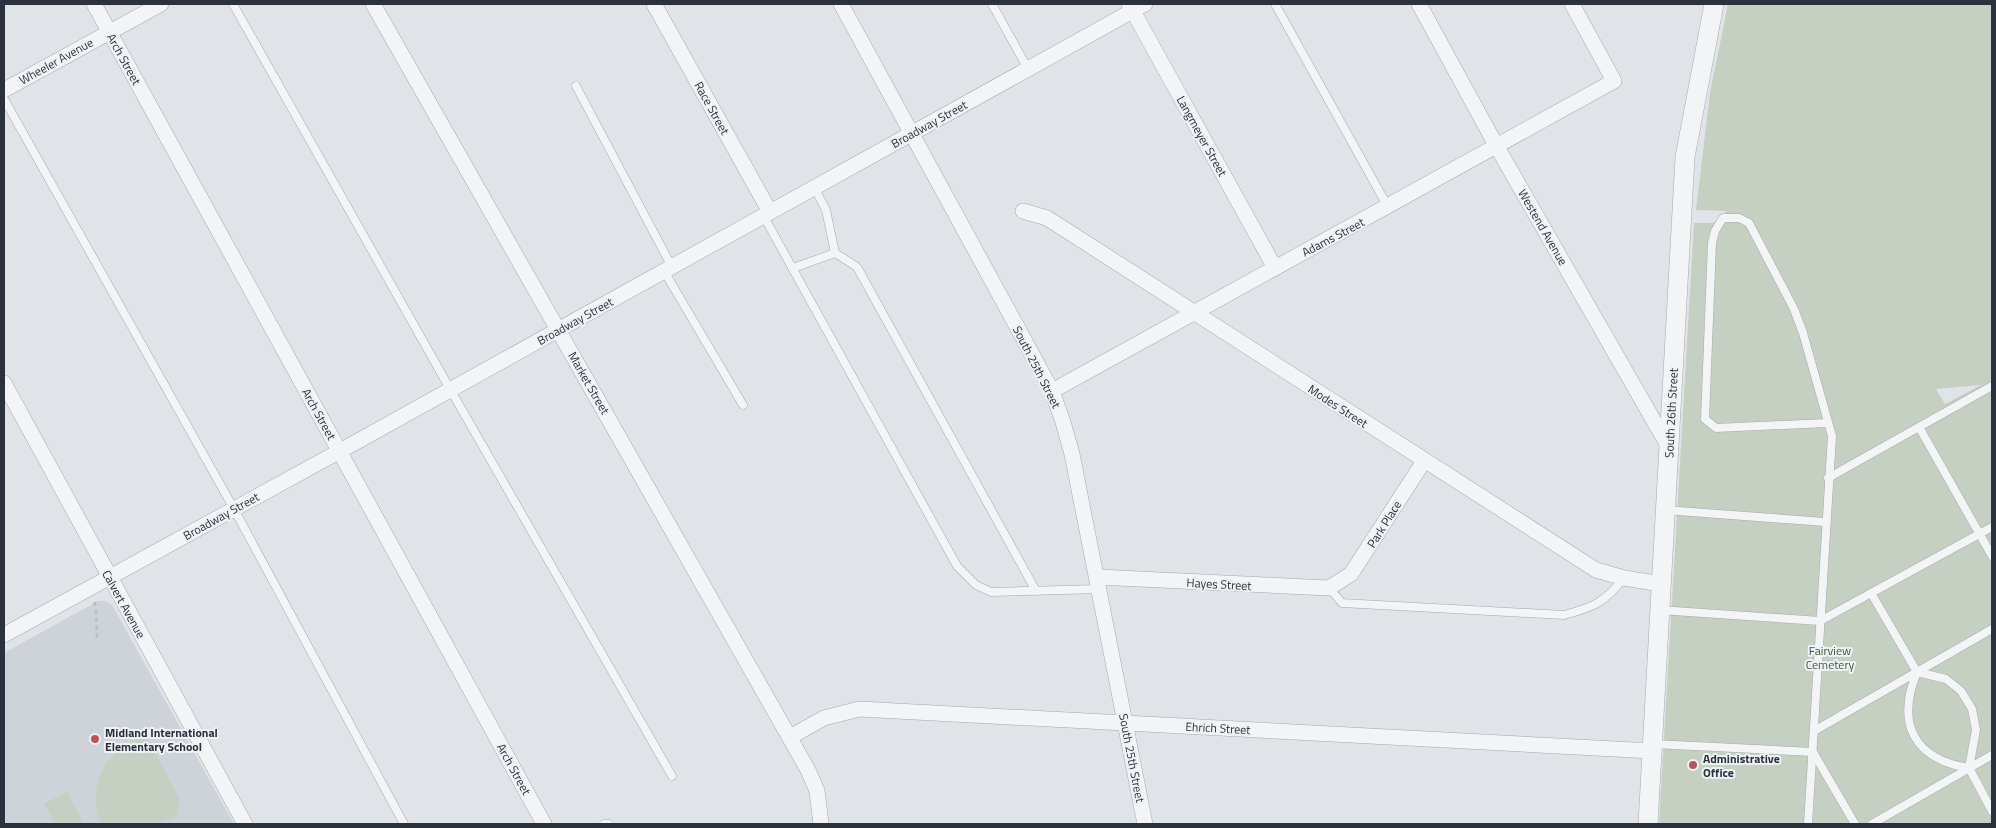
<svg xmlns="http://www.w3.org/2000/svg" width="1996" height="828" viewBox="0 0 1996 828" font-family="'Titillium Web',sans-serif">
  <style>
    .built { fill: #ced2d9 }
    .green { fill: #c5d0c2; fill-rule: evenodd }
    .lines { fill: none; stroke-linecap: round; stroke-linejoin: round }
    .service-casing { stroke: #a6aab1; stroke-width: 9 }
    .minor-casing { stroke: #a6aab1; stroke-width: 16 }
    .tertiary-casing { stroke: #a6aab1; stroke-width: 20 }
    .path { stroke: #babdc2; stroke-width: 2.5; stroke-dasharray: 4 4; stroke-linecap: butt }
    .service { stroke: #f2f4f6; stroke-width: 8 }
    .minor { stroke: #f2f4f6; stroke-width: 15 }
    .tertiary { stroke: #f2f4f6; stroke-width: 19 }
    .poi-dot { fill: #bf525f; stroke: #eff2f5; stroke-width: 2 }
    .labels { text-anchor: middle; dominant-baseline: central; stroke-width: 4; stroke-linejoin: round; paint-order: stroke }
    .street-label { font-size: 12px; fill: #2b313d; stroke: #eff2f5 }
    .park-label { font-size: 12px; fill: #3e5739; stroke: #eff2f5 }
    .poi-label { font-size: 12px; font-weight: bold; fill: #2b313d; stroke: #eff2f5; text-anchor: start }
  </style>
  <rect width="100%" height="100%" fill="#e0e3e7"/>
  <polygon class="built" points="98,601 105,601 112,605 234,824 4,824 4,653"/>
  <g class="green">
    <path d="M1728 4H1992V824H1659L1694 223H1713L1727 211 1696 210 1710 93ZM1981 385 1945 404 1936 389Z"/>
    <path d="M145 735 180 799 176 817 155 824H101C86 783 105 751 145 735Z"/>
    <polygon points="67,792 84,824 55,824 44,804"/>
  </g>
  <g class="lines">
    <defs>
      <g id="service">
        <polyline points="233,4 450,389 672,776"/>
        <polyline points="992,4 1028,69"/>
        <polyline points="1275,4 1388,207"/>
        <polyline points="576,86 672,267"/>
        <polyline points="4,99 234,509 404,824"/>
        <polyline points="814,187 826,210 835,253"/>
        <polyline points="763,215 957,566 976,585 991,592 1099,589"/>
        <polyline points="793,268 835,253 857,267 1036,591"/>
        <polyline points="664,271 743,405"/>
        <polyline points="1919,427 1992,556"/>
        <polyline points="1828,478 1992,386"/>
        <polyline points="1665,510 1825,522"/>
        <path d="M1329 588 1342 603 1564 615C1594 607 1604 603 1624 578"/>
        <path d="M1871 593 1917 672C1896 723 1913 759 1969 768"/>
        <polyline points="1659,610 1820,621 1992,527"/>
        <polyline points="1917,672 1946,679 1961,691 1972,709 1976,730 1969,768 1992,811"/>
        <polyline points="1814,731 1992,629"/>
        <polyline points="1654,744 1813,752 1855,824"/>
        <polyline points="604,824 609,824"/>
        <polyline points="1808,824 1832,436 1803,333 1794,309 1749,223 1739,218 1723,218 1715,231 1712,243 1705,419 1716,428 1827,423"/>
        <polyline points="1872,824 1992,755"/>
      </g>
      <g id="minor">
        <polyline points="94,4 544,824"/>
        <polyline points="373,4 808,770 817,791 821,824"/>
        <polyline points="654,4 770,212"/>
        <polyline points="841,4 1052,391 1063,422 1072,454 1145,824"/>
        <polyline points="1129,4 1275,268"/>
        <polyline points="1419,4 1497,147 1670,449"/>
        <polyline points="4,90 161,4"/>
        <polyline points="1023,211 1047,218 1596,570 1624,578 1661,584"/>
        <polyline points="4,383 245,824"/>
        <polyline points="1052,391 1614,81 1572,4"/>
        <polyline points="1097,577 1329,588 1351,574 1424,461"/>
        <polyline points="4,635 340,451 1145,4"/>
        <polyline points="790,737 824,718 859,709 1653,751"/>
      </g>
      <polyline id="tertiary" points="1648,824 1685,157 1714,4"/>
    </defs>
    <use href="#service" class="service-casing"/>
    <use href="#minor" class="minor-casing"/>
    <use href="#tertiary" class="tertiary-casing"/>
    <polyline class="path" points="94,602 96,606 97,640"/>
    <use href="#service" class="service"/>
    <use href="#minor" class="minor"/>
    <use href="#tertiary" class="tertiary"/>
  </g>
  <g class="poi-dot">
    <circle cx="95" cy="739" r="5"/>
    <circle cx="1693" cy="765" r="5"/>
  </g>
  <g class="labels">
    <g class="street-label">
      <text transform="translate(124 59) rotate(61)">Arch Street</text>
      <text transform="translate(56 61) rotate(-29)">Wheeler Avenue</text>
      <text transform="translate(712 108) rotate(61)">Race Street</text>
      <text transform="translate(929 124) rotate(-29)">Broadway Street</text>
      <text transform="translate(1202 136) rotate(61)">Langmeyer Street</text>
      <text transform="translate(1543 227) rotate(60)">Westend Avenue</text>
      <text transform="translate(1333 237) rotate(-28)">Adams Street</text>
      <text transform="translate(575 321) rotate(-29)">Broadway Street</text>
      <text transform="translate(1037 367) rotate(63)">South 25th Street</text>
      <text transform="translate(589 383) rotate(60)">Market Street</text>
      <text transform="translate(1338 406) rotate(33)">Modes Street</text>
      <text transform="translate(1671 413) rotate(-87)">South 26th Street</text>
      <text transform="translate(319 414) rotate(61)">Arch Street</text>
      <text transform="translate(221 516) rotate(-29)">Broadway Street</text>
      <text transform="translate(1384 524) rotate(-58)">Park Place</text>
      <text transform="translate(1219 584) rotate(3)">Hayes Street</text>
      <text transform="translate(124 604) rotate(61)">Calvert Avenue</text>
      <text transform="translate(1218 728) rotate(3)">Ehrich Street</text>
      <text transform="translate(1132 758) rotate(79)">South 25th Street</text>
      <text transform="translate(514 769) rotate(61)">Arch Street</text>
    </g>
    <g class="park-label">
      <text x="1830" y="650">Fairview<tspan x="1830" dy="14">Cemetery</tspan></text>
    </g>
    <g class="poi-label">
      <text x="105" y="732">Midland International<tspan x="105" dy="14">Elementary School</tspan></text>
      <text x="1703" y="758">Administrative<tspan x="1703" dy="14">Office</tspan></text>
    </g>
  </g>
  <rect width="1996" height="828" fill="none" stroke="#2b313d" stroke-width="10"/>
</svg>
